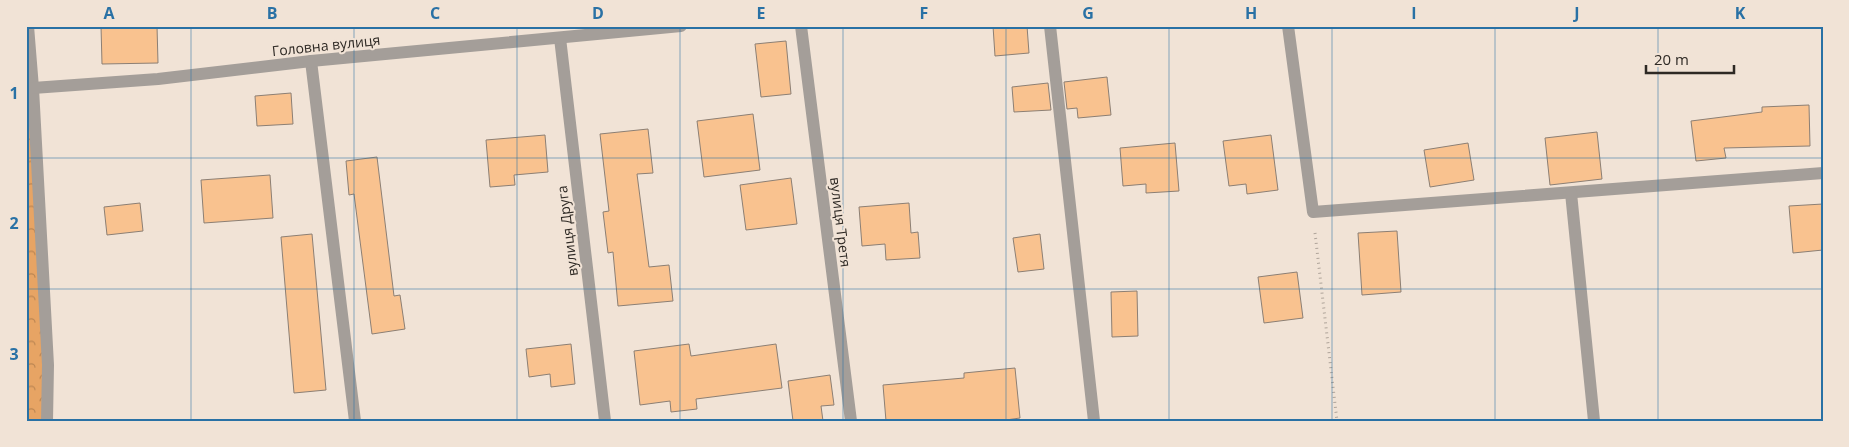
<svg xmlns="http://www.w3.org/2000/svg" width="1849" height="447" viewBox="0 0 1849 447" font-family="'Open Sans',sans-serif">
  <style>
    .forest { fill: url(#forest-crowns) }
    .building { fill: #f9c28f; stroke: #8c7f74 }
    .lines { fill: none; stroke-linecap: round; stroke-linejoin: round }
    .path { stroke: #afa49a; stroke-width: 3; stroke-dasharray: 1 4; stroke-linecap: butt }
    .minor { stroke: #a49e99; stroke-width: 12 }
    .grid { fill: none; stroke: #2971a5; stroke-width: 1; stroke-opacity: 0.55 }
    .labels { text-anchor: middle; dominant-baseline: central; stroke-width: 4; stroke-linejoin: round; paint-order: stroke }
    .street-label { font-size: 14px; fill: #2e2924; stroke: #f1e3d6 }
    .neatline { fill: none; stroke: #2971a5; stroke-width: 2 }
    .grid-label { font-size: 16px; text-anchor: middle; font-weight: bold; fill: #2971a5 }
  </style>
  <defs>
    <pattern id="forest-crowns" width="20" height="18" patternUnits="userSpaceOnUse" patternTransform="scale(1.25)"><rect width="20" height="18" fill="#e7a464"/><path d="M2 6a3 3 0 1 1 6 0M12 15a3 3 0 1 1 6 0" fill="none" stroke="#bc8652"/></pattern>
  </defs>
  <rect width="100%" height="100%" fill="#f1e3d6"/>
  <polygon class="forest" points="26,26 47,421 26,421"/>
  <g class="building">
    <polygon points="101,26 157,26 158,63 102,64"/>
    <polygon points="993,26 1027,26 1029,53 995,56"/>
    <polygon points="786,41 791,94 761,97 755,44"/>
    <polygon points="1107,77 1111,115 1078,118 1077,108 1067,109 1064,82"/>
    <polygon points="1048,83 1051,110 1014,112 1012,87"/>
    <polygon points="291,93 293,124 257,126 255,96"/>
    <polygon points="1809,105 1810,146 1724,148 1726,158 1696,161 1691,121 1762,112 1762,107"/>
    <polygon points="753,114 760,170 704,177 697,121"/>
    <polygon points="648,129 653,173 637,174 649,267 669,265 673,301 618,306 613,252 608,253 603,212 609,211 600,134"/>
    <polygon points="1597,132 1602,179 1550,185 1545,138"/>
    <polygon points="545,135 548,172 514,175 515,185 490,187 486,140"/>
    <polygon points="1271,135 1278,190 1247,194 1246,184 1229,186 1223,141"/>
    <polygon points="1175,143 1179,191 1146,193 1146,184 1123,186 1120,148"/>
    <polygon points="1468,143 1474,180 1430,187 1424,150"/>
    <polygon points="377,157 394,296 400,295 405,329 372,334 354,194 349,195 346,161"/>
    <polygon points="270,175 273,218 204,223 201,180"/>
    <polygon points="791,178 797,224 746,230 740,185"/>
    <polygon points="140,203 143,231 107,235 104,207"/>
    <polygon points="909,203 911,233 918,232 920,258 886,260 885,244 862,246 859,207"/>
    <polygon points="1823,204 1823,250 1793,253 1789,206"/>
    <polygon points="1397,231 1401,292 1362,295 1358,233"/>
    <polygon points="312,234 326,390 294,393 281,237"/>
    <polygon points="1040,234 1044,269 1018,272 1013,238"/>
    <polygon points="1297,272 1303,318 1264,323 1258,277"/>
    <polygon points="1137,291 1138,336 1112,337 1111,292"/>
    <polygon points="571,344 575,384 551,387 550,374 529,377 526,349"/>
    <polygon points="689,344 691,356 776,344 782,388 696,399 697,409 671,412 670,401 640,405 634,351"/>
    <polygon points="1015,368 1020,418 999,421 886,421 883,385 964,378 964,373"/>
    <polygon points="830,375 834,405 821,406 823,421 793,421 788,381"/>
  </g>
  <g class="lines">
    <polyline class="path" points="1315,233 1337,421"/>
    <g class="minor">
      <polyline points="28,26 33,88 48,365 47,421"/>
      <polyline points="801,26 851,421"/>
      <polyline points="1050,26 1094,421"/>
      <polyline points="1288,26 1313,212 1823,173"/>
      <polyline points="560,38 605,421"/>
      <polyline points="311,61 355,421"/>
      <polyline points="33,88 158,79 311,61 681,26"/>
      <polyline points="1571,193 1594,421"/>
    </g>
  </g>
  <path class="grid" d="M191 26V421M354 26V421M517 26V421M680 26V421M843 26V421M1006 26V421M1169 26V421M1332 26V421M1495 26V421M1658 26V421M26 158H1823M26 289H1823"/>
  <g class="labels">
    <g class="street-label">
      <text transform="translate(326 45) rotate(-6)">Головна вулиця</text>
      <text transform="translate(841 222) rotate(83)">вулиця Третя</text>
      <text transform="translate(567 231) rotate(-97)">вулиця Друга</text>
    </g>
  </g>
  <rect width="1849" height="447" fill="none" stroke="#f1e3d6" stroke-width="55"/>
  <path d="M1646 65v8h88v-8" fill="none" stroke="#2e2924" stroke-width="2.5"/>
  <text x="1654" y="65" font-size="15" fill="#2e2924" stroke="#f1e3d6" stroke-width="4" paint-order="stroke">20 m</text>
  <rect x="28" y="28" width="1794" height="392" class="neatline"/>
  <g class="grid-label">
    <text x="109" y="19">A</text>
    <text x="272" y="19">B</text>
    <text x="435" y="19">C</text>
    <text x="598" y="19">D</text>
    <text x="761" y="19">E</text>
    <text x="924" y="19">F</text>
    <text x="1088" y="19">G</text>
    <text x="1251" y="19">H</text>
    <text x="1414" y="19">I</text>
    <text x="1577" y="19">J</text>
    <text x="1740" y="19">K</text>
    <text x="14" y="99">1</text>
    <text x="14" y="229">2</text>
    <text x="14" y="360">3</text>
  </g>
</svg>
